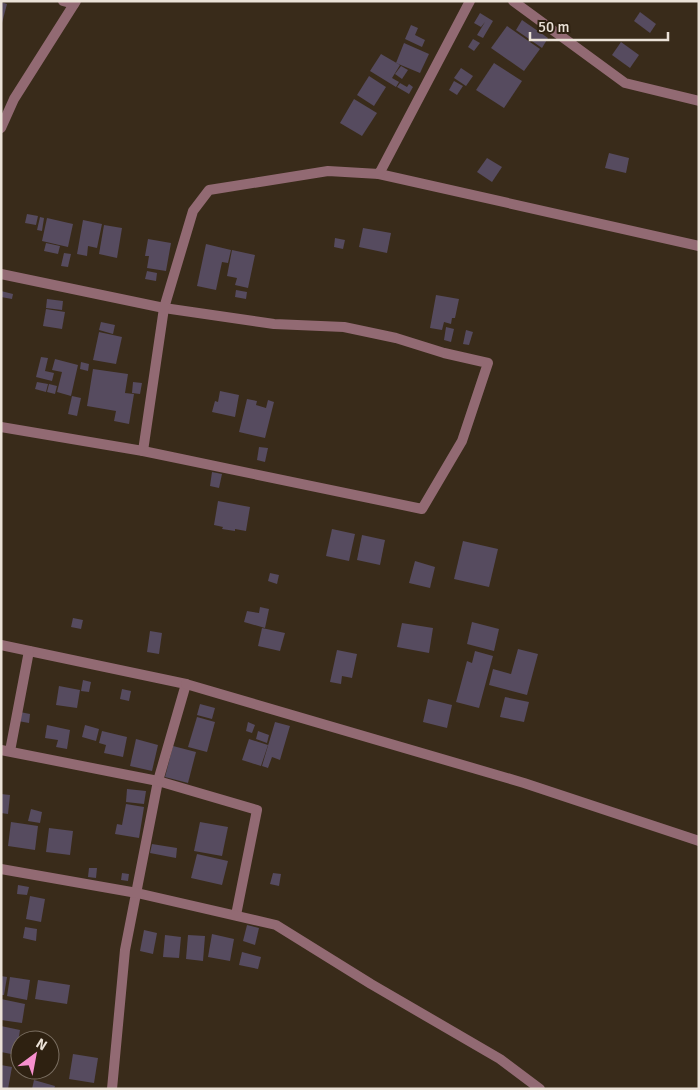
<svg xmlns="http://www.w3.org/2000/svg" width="700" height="1090" viewBox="0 0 700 1090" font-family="Signika,sans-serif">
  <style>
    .building { fill: #564b5f }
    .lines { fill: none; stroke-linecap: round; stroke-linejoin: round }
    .minor { stroke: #926a73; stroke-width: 10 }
    .tertiary { stroke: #926a73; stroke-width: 10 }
  </style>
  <rect width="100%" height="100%" fill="#392b1a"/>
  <g class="building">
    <polygon points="1,2 7,4 2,23 1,23"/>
    <polygon points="640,12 656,24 650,33 634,21"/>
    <polygon points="480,13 493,21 483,38 477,35 485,22 481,27 474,23"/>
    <polygon points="522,20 548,38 542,48 516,30"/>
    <polygon points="411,25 418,28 415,35 425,40 422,47 405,39"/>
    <polygon points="507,26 540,49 524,71 491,48"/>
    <polygon points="473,39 480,43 474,51 468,47"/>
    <polygon points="621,42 639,55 630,68 612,55"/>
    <polygon points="404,43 429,54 420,73 396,63"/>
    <polygon points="381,54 400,65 392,78 399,82 396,87 370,71"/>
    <polygon points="494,63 522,81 504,108 476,90"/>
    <polygon points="401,66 408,70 402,79 395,74"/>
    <polygon points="461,68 473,76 466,86 454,78"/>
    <polygon points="369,76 386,87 374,106 357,95"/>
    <polygon points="454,81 463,86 457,95 449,90"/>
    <polygon points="400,83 407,87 409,84 413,87 409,94 397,87"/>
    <polygon points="354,99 377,113 362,136 340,123"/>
    <polygon points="609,153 629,158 626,173 605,168"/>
    <polygon points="487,158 502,167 492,182 477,172"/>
    <polygon points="27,214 38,216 36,225 25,223"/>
    <polygon points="40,217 44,218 42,231 37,230"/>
    <polygon points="47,218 73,224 68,247 42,241"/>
    <polygon points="83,220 102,224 97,248 88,246 87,256 77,254"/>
    <polygon points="104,225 122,228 117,258 99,254"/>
    <polygon points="363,228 391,233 387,253 359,247"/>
    <polygon points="335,238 345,240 343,249 334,247"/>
    <polygon points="148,239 171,243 166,271 147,268 149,256 145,256"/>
    <polygon points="46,243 60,246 58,254 44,251"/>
    <polygon points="206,244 231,250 228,263 222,262 216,290 197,286"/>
    <polygon points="232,250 255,255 248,288 235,285 237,278 227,276"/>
    <polygon points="64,253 71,254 68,267 61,266"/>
    <polygon points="147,271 157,273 156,281 145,279"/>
    <polygon points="236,290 247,292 246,299 235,297"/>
    <polygon points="1,291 13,294 12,299 1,297"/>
    <polygon points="436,295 459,299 455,318 452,318 451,324 444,322 442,330 430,328"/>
    <polygon points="47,299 63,301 62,310 46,308"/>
    <polygon points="46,309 65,312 62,329 43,326"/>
    <polygon points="101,322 115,325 113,334 99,330"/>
    <polygon points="446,327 454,329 451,342 444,340"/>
    <polygon points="466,330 473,332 469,345 463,344"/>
    <polygon points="99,332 122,337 116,364 93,360"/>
    <polygon points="41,357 48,358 45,371 54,373 52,381 36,377"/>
    <polygon points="55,359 78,365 71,396 57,392 62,372 52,370"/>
    <polygon points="81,362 89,364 88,371 80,369"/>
    <polygon points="93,369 128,374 125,393 134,394 129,424 114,421 116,411 87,406"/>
    <polygon points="37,382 48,384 46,392 35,389"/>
    <polygon points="133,382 142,383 140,394 132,393"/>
    <polygon points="49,384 57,386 55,394 47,392"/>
    <polygon points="220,391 239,395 235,417 212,412 215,401 218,402"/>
    <polygon points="72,396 81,398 77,416 68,414"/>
    <polygon points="247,399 257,401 256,405 266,408 268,400 274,402 265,438 239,432"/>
    <polygon points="259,447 268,448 265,462 257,460"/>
    <polygon points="212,472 222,474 219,488 210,486"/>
    <polygon points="218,501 250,507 246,531 235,529 235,531 222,529 223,527 214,525"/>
    <polygon points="332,529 355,534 349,561 326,556"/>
    <polygon points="362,535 385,540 380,565 357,560"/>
    <polygon points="463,541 498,549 489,587 454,579"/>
    <polygon points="415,561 435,567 430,588 409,583"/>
    <polygon points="270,573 279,575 277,584 268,581"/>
    <polygon points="260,607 269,609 265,628 244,622 247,611 259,613"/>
    <polygon points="73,618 83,620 81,629 71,627"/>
    <polygon points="472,622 499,629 494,651 467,644"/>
    <polygon points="402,623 433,628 429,653 397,647"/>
    <polygon points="262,628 285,633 280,651 258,646"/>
    <polygon points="150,631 162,633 159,654 147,652"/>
    <polygon points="518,649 538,654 527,695 489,685 493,669 511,674"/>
    <polygon points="337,650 357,654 352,678 342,676 341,684 330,682"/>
    <polygon points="475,651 493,656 479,708 456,702 467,661 472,663"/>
    <polygon points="83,680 91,682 89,692 81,691"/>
    <polygon points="59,686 80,690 77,708 56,705"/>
    <polygon points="122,689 131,691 129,701 120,699"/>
    <polygon points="505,697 529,702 524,722 500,717"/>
    <polygon points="428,699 452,705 447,728 423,722"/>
    <polygon points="200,704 215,708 212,719 197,715"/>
    <polygon points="20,712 30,714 29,723 18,721"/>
    <polygon points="197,717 215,722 207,752 188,747"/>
    <polygon points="248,722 255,725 252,733 246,731"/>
    <polygon points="275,722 290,726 280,760 272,757 268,768 262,766"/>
    <polygon points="47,725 70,730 67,749 56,747 58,740 45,738"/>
    <polygon points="85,725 99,729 96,741 82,737"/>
    <polygon points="102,731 127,737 123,757 104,753 106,745 99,743"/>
    <polygon points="258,731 269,735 267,743 256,739"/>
    <polygon points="136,739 158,745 152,771 130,766"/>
    <polygon points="249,739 268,745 261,766 242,760"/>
    <polygon points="173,746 196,752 188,783 165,777"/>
    <polygon points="127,789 146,791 144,804 126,802"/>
    <polygon points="1,794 10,795 8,814 1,813"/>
    <polygon points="126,804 144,807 139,838 115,834 117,824 122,825"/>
    <polygon points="31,809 42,812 40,823 28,821"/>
    <polygon points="11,822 38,826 35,850 8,846"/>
    <polygon points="200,822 228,827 222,856 194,851"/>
    <polygon points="49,828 73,831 70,855 46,852"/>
    <polygon points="152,844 177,848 176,858 150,853"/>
    <polygon points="197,854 228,861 222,885 191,878"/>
    <polygon points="89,868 97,868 96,878 88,877"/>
    <polygon points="122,873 129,874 128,881 121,880"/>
    <polygon points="273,873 281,874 279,886 270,884"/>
    <polygon points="18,885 29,887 27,895 17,894"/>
    <polygon points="30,896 45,899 41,922 26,919"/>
    <polygon points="247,925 259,928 255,945 243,941"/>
    <polygon points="25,927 37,929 36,941 23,938"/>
    <polygon points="144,930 157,933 153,954 140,951"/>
    <polygon points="212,934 234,939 230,961 208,957"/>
    <polygon points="165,935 181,937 179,958 163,957"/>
    <polygon points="188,935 205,936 203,961 186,959"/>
    <polygon points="242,952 261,957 258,969 239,965"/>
    <polygon points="1,976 7,977 4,995 1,995"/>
    <polygon points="10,977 30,980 27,1000 7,996"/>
    <polygon points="38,980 70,985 67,1004 35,999"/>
    <polygon points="1,999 25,1004 22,1023 1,1020"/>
    <polygon points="1,1026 20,1030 16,1055 1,1052"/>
    <polygon points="73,1054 98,1058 94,1083 69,1079"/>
    <polygon points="1,1065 12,1067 8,1089 1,1089"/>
    <polygon points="34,1080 55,1086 54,1089 32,1089"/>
  </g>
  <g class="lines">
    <g class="minor">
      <polyline points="63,1 74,4"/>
      <polyline points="513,1 625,83 699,101"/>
      <polyline points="379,174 699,246"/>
      <polyline points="1,274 164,308 274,324 344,327 396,338 444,353 488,363 462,441 422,509 143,451"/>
      <polyline points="1,427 143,451 164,308 193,211 209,190 328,171 379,174 470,1"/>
      <polyline points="1,645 186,684 158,781 125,950 112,1089"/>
      <polyline points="186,684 524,783 699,841"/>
      <polyline points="1,750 158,781 257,810 236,915"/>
      <polyline points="10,751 29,651"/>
      <polyline points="1,869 137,893 276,925 371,984 500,1059 540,1089"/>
    </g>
    <polyline class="tertiary" points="1,128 14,99 76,1"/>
  </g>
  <rect width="700" height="1090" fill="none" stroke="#ebe2d8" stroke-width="5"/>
  <g transform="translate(35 1055) rotate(32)"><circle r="24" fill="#2e2111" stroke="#7a6e61"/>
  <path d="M0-4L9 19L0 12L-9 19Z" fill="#f790ce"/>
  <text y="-8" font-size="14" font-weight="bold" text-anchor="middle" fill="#ebe2d8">N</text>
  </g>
  <path d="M530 32v8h138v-8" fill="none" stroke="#ebe2d8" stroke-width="2.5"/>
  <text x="538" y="32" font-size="15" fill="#ebe2d8" stroke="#2e2111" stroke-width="4" paint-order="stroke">50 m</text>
</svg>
